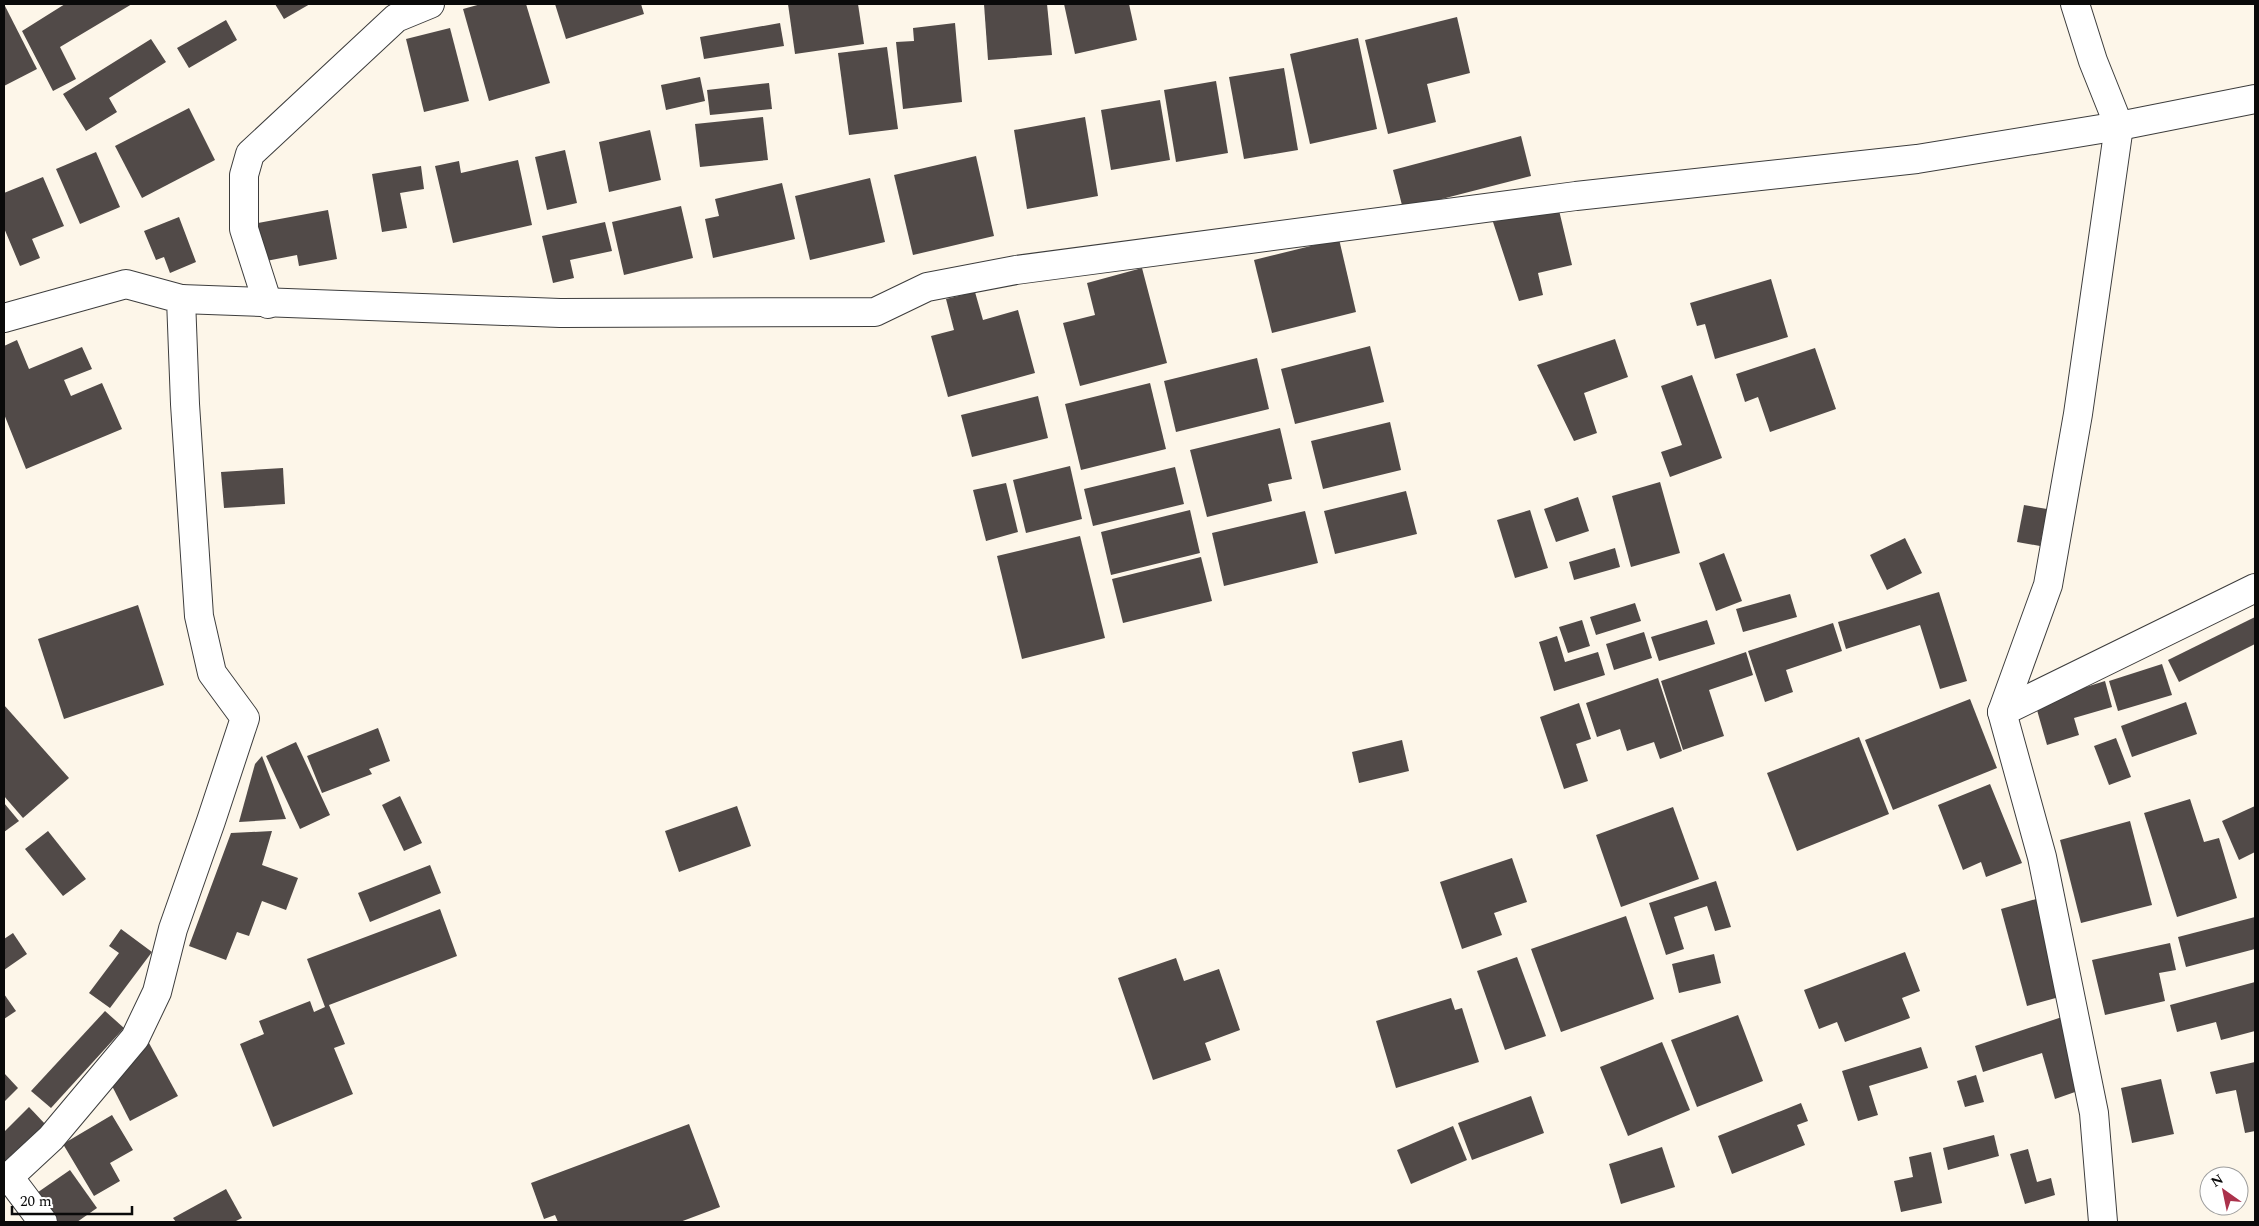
<svg xmlns="http://www.w3.org/2000/svg" width="2259" height="1226" viewBox="0 0 2259 1226" font-family="Spectral,serif">
  <style>
    .building { fill: #514a48 }
    .lines { fill: none; stroke-linecap: round; stroke-linejoin: round }
    .minor-casing { stroke: #3d3d3d; stroke-width: 30 }
    .tertiary-casing { stroke: #3d3d3d; stroke-width: 30 }
    .minor { stroke: #fff; stroke-width: 28 }
    .tertiary { stroke: #fff; stroke-width: 28 }
  </style>
  <rect width="100%" height="100%" fill="#fdf6e9"/>
  <g class="building">
    <polygon points="4,4 37,69 4,86"/>
    <polygon points="65,4 132,4 60,47 76,79 53,91 22,31"/>
    <polygon points="275,4 310,4 284,19"/>
    <polygon points="481,4 526,4 550,83 489,101 463,9"/>
    <polygon points="555,4 641,4 644,14 566,39"/>
    <polygon points="788,4 858,4 864,44 795,54"/>
    <polygon points="984,4 1047,4 1052,55 988,60"/>
    <polygon points="1064,4 1129,4 1137,40 1075,54"/>
    <polygon points="1457,17 1470,73 1427,84 1436,122 1388,134 1365,40"/>
    <polygon points="226,20 237,40 189,68 177,48"/>
    <polygon points="780,23 784,46 704,59 700,37"/>
    <polygon points="955,23 962,102 903,109 896,42 914,41 913,28"/>
    <polygon points="450,28 469,101 424,112 406,39"/>
    <polygon points="1358,38 1377,129 1310,144 1290,54"/>
    <polygon points="151,39 166,62 109,98 117,112 86,131 63,94"/>
    <polygon points="887,47 898,129 849,135 838,53"/>
    <polygon points="1284,68 1298,150 1244,159 1229,77"/>
    <polygon points="700,77 705,101 666,110 661,85"/>
    <polygon points="1216,81 1228,153 1176,162 1164,90"/>
    <polygon points="769,83 772,109 710,115 707,90"/>
    <polygon points="1160,100 1170,160 1111,170 1101,110"/>
    <polygon points="189,108 215,160 142,198 115,146"/>
    <polygon points="763,117 768,160 700,167 695,124"/>
    <polygon points="1085,117 1098,196 1027,209 1014,130"/>
    <polygon points="650,130 661,180 609,192 599,142"/>
    <polygon points="1521,136 1531,176 1403,209 1393,170"/>
    <polygon points="565,150 577,203 547,210 535,157"/>
    <polygon points="96,152 120,207 80,224 56,169"/>
    <polygon points="976,156 994,236 913,255 894,175"/>
    <polygon points="518,160 532,225 453,243 435,166 459,161 461,173"/>
    <polygon points="421,166 424,189 400,193 407,228 382,232 372,174"/>
    <polygon points="43,177 64,226 32,239 40,258 20,266 4,228 4,193"/>
    <polygon points="870,178 885,242 810,260 795,196"/>
    <polygon points="782,183 795,239 713,258 705,219 719,216 715,199"/>
    <polygon points="681,206 693,258 624,275 612,222"/>
    <polygon points="1558,206 1572,265 1538,273 1543,295 1519,301 1493,222"/>
    <polygon points="328,210 337,259 299,266 297,255 261,262 253,224"/>
    <polygon points="179,217 196,262 170,273 164,257 156,260 144,231"/>
    <polygon points="605,222 612,251 570,260 574,278 553,283 542,236"/>
    <polygon points="1339,239 1356,312 1272,333 1254,260"/>
    <polygon points="1142,268 1167,363 1080,386 1063,323 1095,315 1087,283"/>
    <polygon points="1771,279 1788,337 1715,359 1705,324 1697,326 1690,303"/>
    <polygon points="975,292 983,320 1018,310 1035,373 948,397 931,336 954,330 946,299"/>
    <polygon points="1615,339 1628,377 1584,393 1597,433 1574,441 1537,365"/>
    <polygon points="17,340 29,369 82,347 92,369 64,380 71,396 102,383 122,429 26,469 4,414 4,346"/>
    <polygon points="1370,346 1384,402 1295,424 1281,369"/>
    <polygon points="1815,348 1836,409 1770,432 1758,397 1745,402 1736,374"/>
    <polygon points="1257,358 1269,409 1176,432 1164,381"/>
    <polygon points="1692,375 1722,458 1670,477 1661,452 1682,445 1661,386"/>
    <polygon points="1150,383 1166,449 1081,470 1065,404"/>
    <polygon points="1038,396 1048,438 972,457 961,415"/>
    <polygon points="1390,422 1401,470 1323,489 1311,441"/>
    <polygon points="1280,428 1292,479 1268,484 1272,501 1207,517 1190,450"/>
    <polygon points="1070,466 1082,519 1026,533 1013,480"/>
    <polygon points="1175,467 1184,504 1093,526 1084,489"/>
    <polygon points="283,468 285,504 224,508 221,472"/>
    <polygon points="1660,482 1680,553 1631,567 1612,496"/>
    <polygon points="1006,483 1018,532 986,541 973,490"/>
    <polygon points="1406,491 1417,534 1335,554 1324,511"/>
    <polygon points="1578,497 1589,531 1556,542 1544,509"/>
    <polygon points="2024,505 2047,509 2040,546 2017,542"/>
    <polygon points="1190,510 1200,553 1111,575 1101,532"/>
    <polygon points="1530,510 1548,568 1515,578 1497,520"/>
    <polygon points="1305,511 1318,563 1224,586 1212,533"/>
    <polygon points="1080,536 1105,638 1022,659 997,556"/>
    <polygon points="1905,538 1922,573 1887,590 1870,555"/>
    <polygon points="1615,548 1620,567 1574,580 1569,562"/>
    <polygon points="1724,553 1742,601 1716,611 1699,563"/>
    <polygon points="1201,557 1212,601 1123,623 1112,579"/>
    <polygon points="1939,592 1967,681 1940,689 1920,625 1846,649 1838,622"/>
    <polygon points="1790,594 1797,617 1743,632 1736,609"/>
    <polygon points="1635,603 1641,621 1596,635 1590,617"/>
    <polygon points="138,605 164,685 64,719 38,639"/>
    <polygon points="2255,617 2255,644 2179,682 2168,660"/>
    <polygon points="1582,620 1590,646 1568,653 1559,627"/>
    <polygon points="1707,620 1715,644 1659,661 1651,637"/>
    <polygon points="1833,623 1842,651 1786,670 1793,692 1765,702 1748,651"/>
    <polygon points="1644,632 1652,658 1614,670 1606,644"/>
    <polygon points="1557,636 1565,662 1598,652 1605,675 1554,691 1539,642"/>
    <polygon points="1746,652 1753,675 1709,690 1724,736 1683,750 1661,681"/>
    <polygon points="2162,664 2172,695 2118,711 2109,681"/>
    <polygon points="1658,678 1682,751 1660,759 1654,742 1627,751 1620,729 1597,737 1586,703"/>
    <polygon points="2105,681 2112,707 2074,718 2079,735 2047,745 2035,703"/>
    <polygon points="1970,699 1997,768 1893,810 1865,740"/>
    <polygon points="2186,702 2197,734 2132,757 2121,726"/>
    <polygon points="1579,703 1591,739 1576,744 1588,781 1564,789 1540,717"/>
    <polygon points="4,705 69,778 23,818 4,796"/>
    <polygon points="378,728 390,761 369,769 372,774 322,793 307,756"/>
    <polygon points="1859,737 1889,814 1797,851 1767,773"/>
    <polygon points="2116,738 2131,777 2109,785 2094,746"/>
    <polygon points="1402,740 1409,771 1359,783 1352,752"/>
    <polygon points="296,742 330,815 300,829 266,756"/>
    <polygon points="262,756 286,819 239,822 255,764"/>
    <polygon points="1990,784 2022,863 1986,877 1981,862 1963,870 1938,805"/>
    <polygon points="400,796 422,843 404,851 382,805"/>
    <polygon points="2190,799 2204,842 2219,838 2237,898 2177,917 2144,813"/>
    <polygon points="4,803 19,821 4,832"/>
    <polygon points="737,806 751,846 679,872 665,831"/>
    <polygon points="2255,806 2255,852 2239,860 2222,821"/>
    <polygon points="1673,807 1699,879 1621,907 1596,835"/>
    <polygon points="2130,821 2152,905 2081,923 2060,840"/>
    <polygon points="48,831 86,879 63,896 25,849"/>
    <polygon points="272,831 262,865 298,878 286,910 262,901 249,936 237,932 226,960 189,946 231,833"/>
    <polygon points="1512,858 1527,902 1494,913 1502,935 1462,949 1440,882"/>
    <polygon points="430,865 441,893 370,922 358,893"/>
    <polygon points="1716,881 1731,927 1715,931 1707,906 1674,917 1684,949 1666,955 1649,903"/>
    <polygon points="2036,899 2063,996 2027,1006 2001,909"/>
    <polygon points="440,909 457,956 329,1005 345,1044 334,1048 353,1094 273,1127 240,1044 264,1034 259,1021 310,1001 314,1012 325,1007 307,959"/>
    <polygon points="1626,916 1654,999 1561,1032 1531,949"/>
    <polygon points="2255,917 2255,949 2186,967 2178,937"/>
    <polygon points="121,929 152,952 110,1008 89,993 119,953 109,946"/>
    <polygon points="13,933 27,954 4,970 4,939"/>
    <polygon points="2170,943 2176,970 2159,973 2165,1001 2105,1015 2092,960"/>
    <polygon points="1905,952 1920,991 1902,998 1910,1018 1845,1042 1837,1022 1819,1029 1804,990"/>
    <polygon points="1714,954 1721,983 1679,993 1672,964"/>
    <polygon points="1517,957 1546,1036 1505,1050 1477,971"/>
    <polygon points="1176,958 1184,981 1219,969 1240,1030 1205,1043 1211,1060 1153,1080 1118,978"/>
    <polygon points="2255,982 2255,1031 2221,1040 2216,1022 2177,1032 2170,1005"/>
    <polygon points="4,994 16,1011 4,1019"/>
    <polygon points="1451,998 1455,1010 1462,1008 1479,1062 1396,1088 1376,1021"/>
    <polygon points="105,1011 124,1028 51,1108 31,1091"/>
    <polygon points="1738,1015 1763,1081 1697,1107 1671,1040"/>
    <polygon points="2062,1017 2075,1092 2055,1099 2042,1053 1983,1072 1975,1046"/>
    <polygon points="1662,1042 1690,1110 1628,1136 1600,1067"/>
    <polygon points="149,1043 178,1096 130,1121 111,1084"/>
    <polygon points="1921,1047 1928,1068 1869,1086 1878,1115 1858,1121 1842,1071"/>
    <polygon points="2255,1062 2255,1131 2245,1133 2236,1090 2216,1094 2210,1072"/>
    <polygon points="4,1073 18,1088 4,1102"/>
    <polygon points="1976,1075 1984,1102 1965,1107 1957,1081"/>
    <polygon points="2161,1079 2174,1134 2132,1143 2121,1088"/>
    <polygon points="1531,1096 1544,1133 1472,1160 1458,1123"/>
    <polygon points="1801,1103 1808,1121 1797,1125 1805,1145 1732,1174 1718,1136"/>
    <polygon points="29,1107 46,1125 4,1165 4,1132"/>
    <polygon points="112,1115 133,1150 110,1163 120,1181 94,1196 63,1144"/>
    <polygon points="689,1124 720,1207 680,1222 558,1222 555,1215 544,1219 531,1183"/>
    <polygon points="1453,1126 1467,1160 1411,1184 1397,1150"/>
    <polygon points="1994,1135 1999,1156 1948,1170 1943,1148"/>
    <polygon points="1662,1147 1675,1187 1621,1204 1609,1164"/>
    <polygon points="2028,1149 2037,1182 2051,1178 2055,1195 2025,1204 2010,1154"/>
    <polygon points="1931,1152 1942,1203 1901,1212 1894,1181 1913,1177 1909,1157"/>
    <polygon points="70,1170 97,1208 77,1222 49,1222 31,1197"/>
    <polygon points="226,1189 242,1218 234,1222 176,1222 173,1218"/>
  </g>
  <g class="lines">
    <defs>
      <g id="minor">
        <polyline points="2075,4 2093,61 2119,126 2078,414 2048,585 2002,712 2042,857 2094,1113 2103,1222"/>
        <polyline points="181,299 560,313 875,312 927,287 1016,270 1576,196 1917,159 2119,126 2255,99"/>
        <polyline points="268,304 244,229 244,175 250,154 396,18 430,4"/>
        <polyline points="2002,712 2255,588"/>
      </g>
      <g id="tertiary">
        <polyline points="4,318 126,284 181,299 185,404 199,616 212,673 245,718 211,821 173,929 157,992 135,1038 51,1138 9,1177 4,1180"/>
        <polyline points="9,1177 43,1222"/>
      </g>
    </defs>
    <use href="#minor" class="minor-casing"/>
    <use href="#tertiary" class="tertiary-casing"/>
    <use href="#minor" class="minor"/>
    <use href="#tertiary" class="tertiary"/>
  </g>
  <rect width="2259" height="1226" fill="none" stroke="#0a0a0a" stroke-width="10"/>
  <g transform="translate(2224 1191) rotate(327)"><circle r="24" fill="#ffffff" stroke="#9d9d9d"/>
  <path d="M0-4L9 19L0 12L-9 19Z" fill="#ab314b"/>
  <text y="-8" font-size="14" font-weight="bold" text-anchor="middle" fill="#0a0a0a">N</text>
  </g>
  <path d="M12 1206v8h120v-8" fill="none" stroke="#0a0a0a" stroke-width="2.5"/>
  <text x="20" y="1206" font-size="15" fill="#0a0a0a" stroke="#ffffff" stroke-width="4" paint-order="stroke">20 m</text>
</svg>
